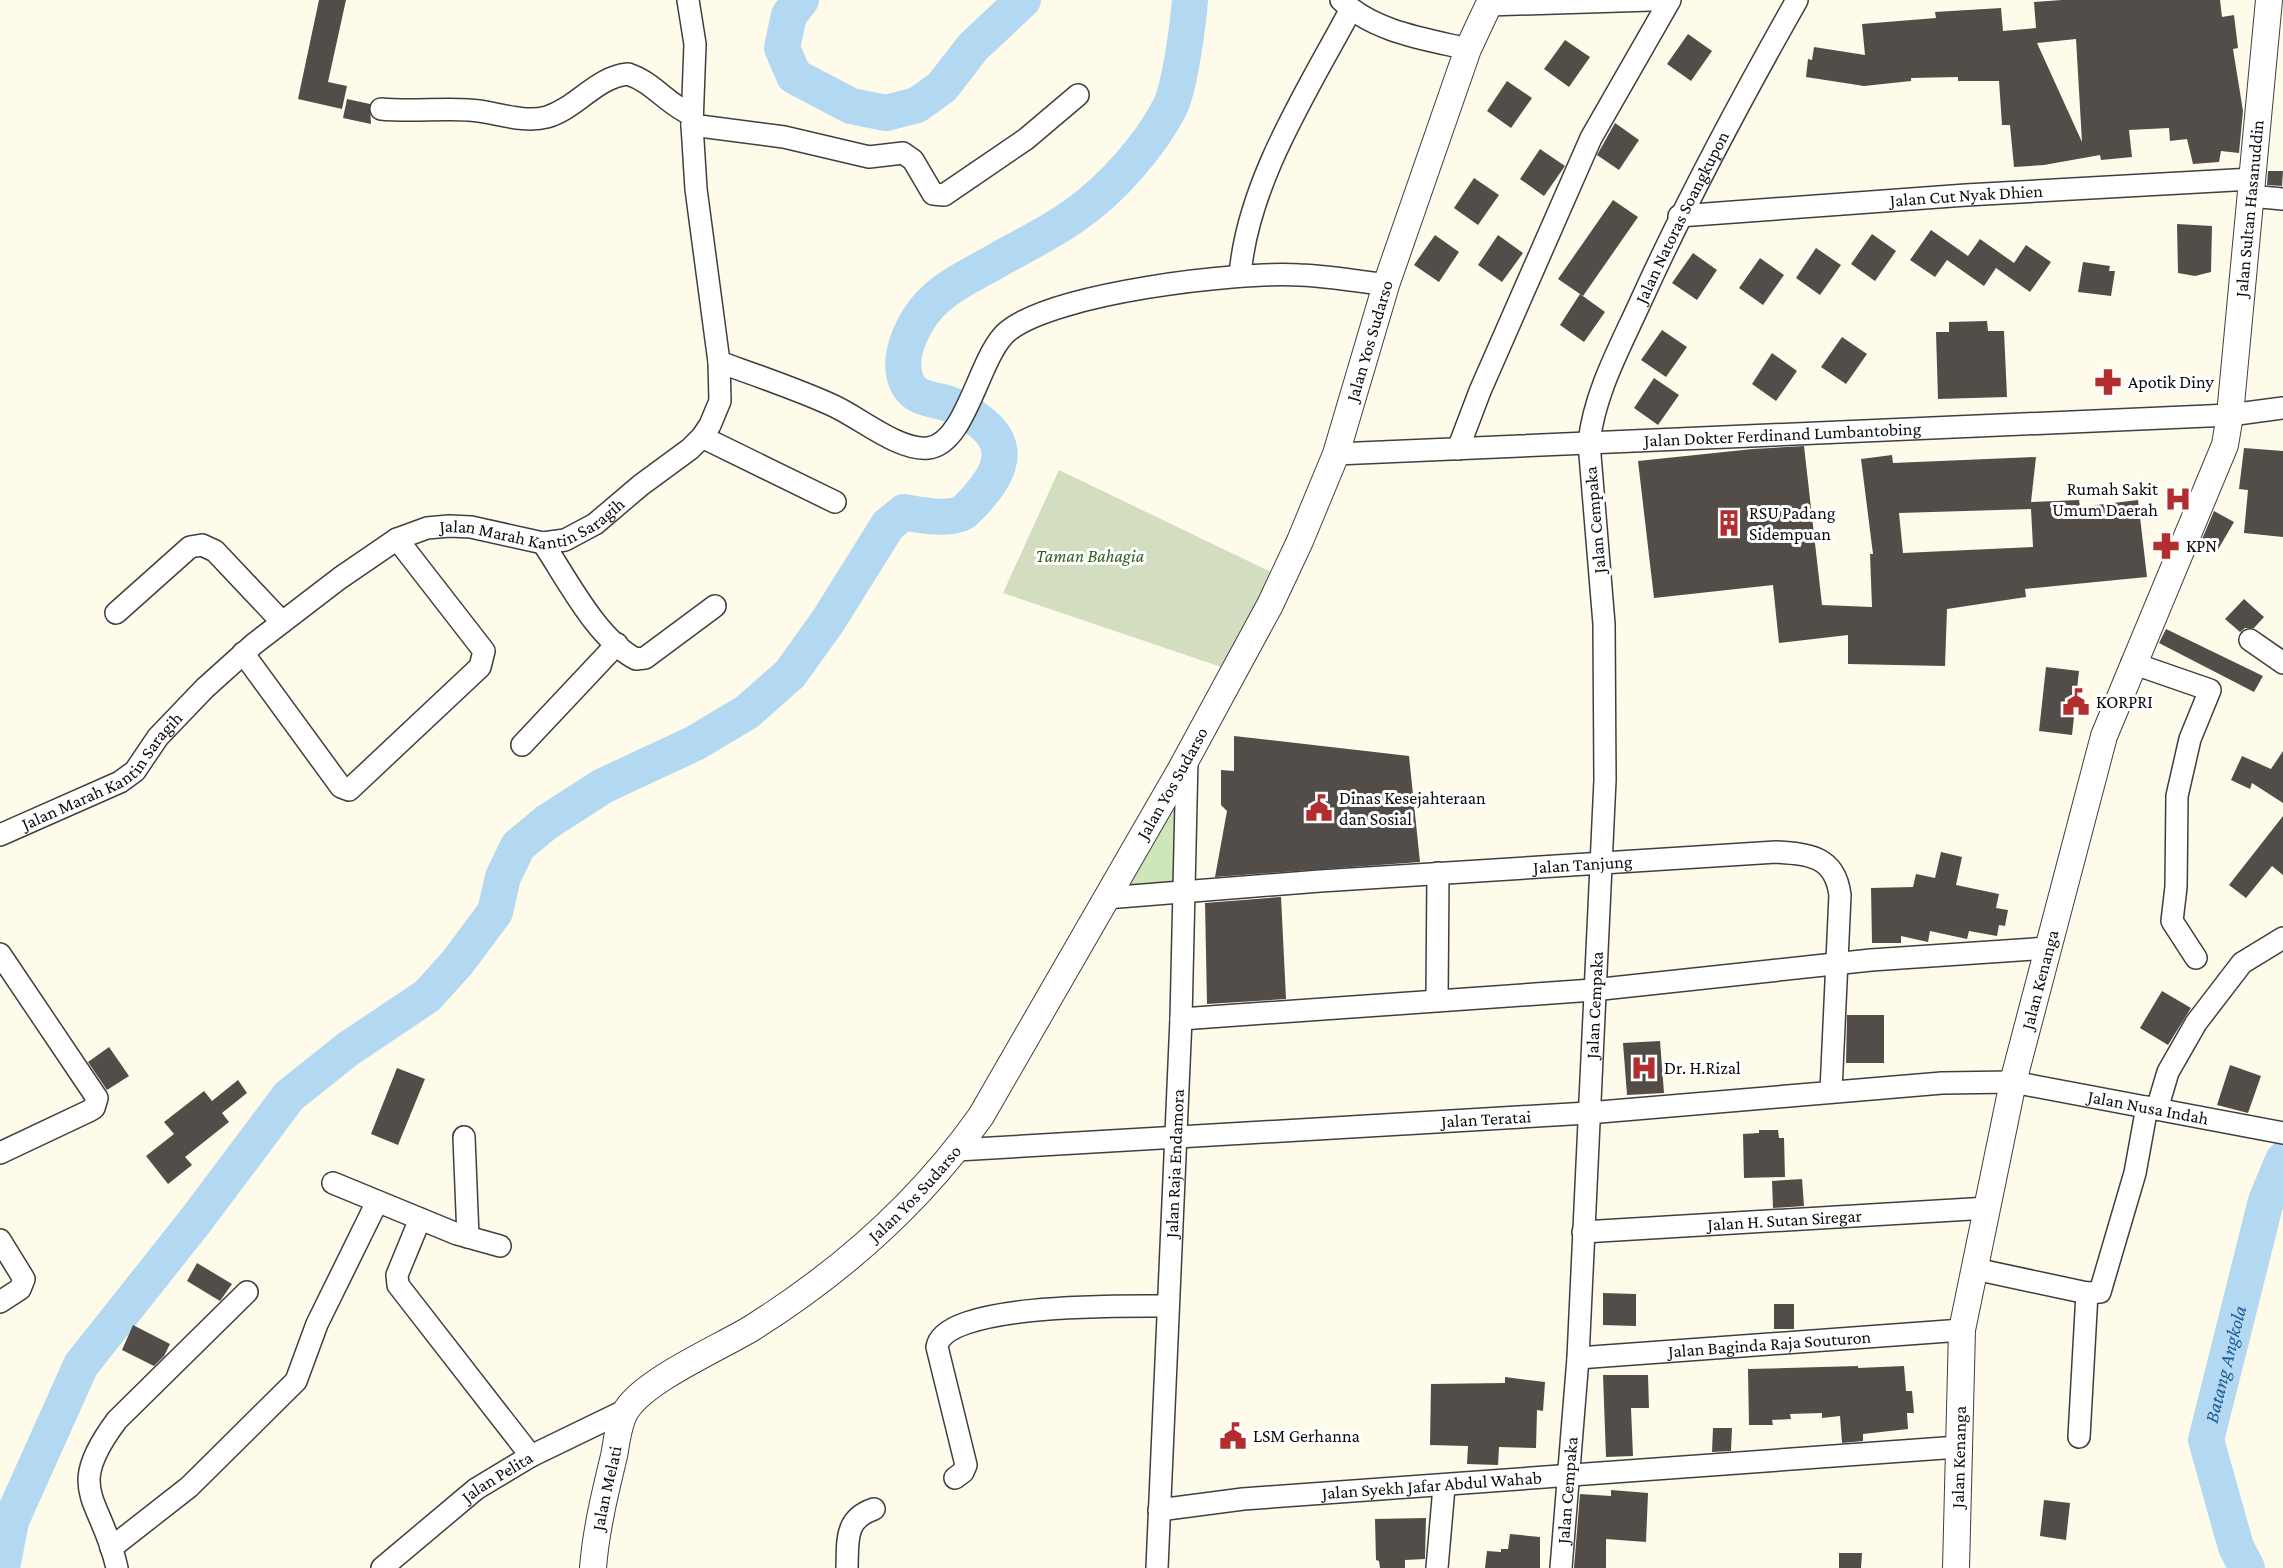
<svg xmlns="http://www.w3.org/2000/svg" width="2283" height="1568" viewBox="0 0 2283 1568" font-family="'Crimson Pro',serif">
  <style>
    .green { fill: #cee6b8 }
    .cemetery { fill: #d2debf }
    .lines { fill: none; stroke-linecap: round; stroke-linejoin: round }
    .river { stroke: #b3d8f2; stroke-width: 36 }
    .building { fill: #534d49; fill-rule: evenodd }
    .minor-casing { stroke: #3f3f3f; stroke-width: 24 }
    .tertiary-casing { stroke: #3f3f3f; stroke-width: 28 }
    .minor { stroke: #fff; stroke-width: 21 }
    .tertiary { stroke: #fff; stroke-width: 26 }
    .labels { text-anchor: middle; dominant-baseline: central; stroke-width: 6; stroke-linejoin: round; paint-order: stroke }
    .street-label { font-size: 18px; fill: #0c0c0c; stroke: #fff }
    .poi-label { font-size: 18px; fill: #0c0c0c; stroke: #fff; text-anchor: start }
    .park-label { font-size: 18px; font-style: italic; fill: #2b5f20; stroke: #fff }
    .water-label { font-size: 20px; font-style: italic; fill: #1d5d95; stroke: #fff }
  </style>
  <rect width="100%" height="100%" fill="#fefbeb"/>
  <polygon class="green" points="1182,770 1180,888 1113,893"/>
  <polygon class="cemetery" points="1059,470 1273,573 1227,669 1003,593"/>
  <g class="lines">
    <g class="river">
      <polyline points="801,0 789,15 782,48 794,76 851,106 886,113 917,105 942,87 973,47 1023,0"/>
      <path d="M2 1568 11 1521 81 1365 196 1220 289 1096 348 1049 427 996 457 963 495 912 503 877 518 846 547 822 603 786 695 743 747 712 790 674 828 621 888 525 904 512C919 515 954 522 966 510 1012 465 1014 434 952 405 938 399 917 401 908 385 897 364 907 338 918 320 936 290 967 278 996 261 1022 246 1050 233 1075 215 1111 190 1150 146 1170 107 1180 86 1188 25 1190 0"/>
      <path id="s1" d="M2247 1568 2236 1547 2206 1440 2266 1201 2283 1160"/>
    </g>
  </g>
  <g class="building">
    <polygon points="319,0 346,0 328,82 347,86 342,109 298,99"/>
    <path d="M2062 0H2220L2222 17 2234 15 2238 48 2233 49 2243 111 2239 153 2221 151 2219 162 2193 164 2187 139 2170 141 2169 128 2129 130 2132 157 2101 160 2100 155 2044 165 2014 167 2010 125H2002L1999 81H1958V77L1911 78V81L1864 86 1806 77 1808 59 1812 60 1814 47 1865 55 1862 24 1936 18 1935 12 2001 8 2003 31 2036 28 2034 2ZM2076 39 2082 142 2037 43Z"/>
    <polygon points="1688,34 1712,51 1691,81 1667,64"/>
    <polygon points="1565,40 1590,57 1569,87 1544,69"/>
    <polygon points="1507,81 1532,98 1511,128 1487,111"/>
    <polygon points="347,99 370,104 371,124 343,118"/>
    <polygon points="1615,123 1639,140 1619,170 1597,155"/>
    <polygon points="1540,149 1565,166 1544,196 1520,179"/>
    <polygon points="2268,171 2283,171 2282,186 2267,185"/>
    <polygon points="1474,178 1499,195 1478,225 1454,208"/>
    <polygon points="1613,200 1638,217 1583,296 1558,279"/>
    <polygon points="2177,224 2212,226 2211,272 2195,276 2178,273"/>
    <polygon points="1931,230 1968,256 1980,239 2014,263 2026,245 2051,262 2030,292 1996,268 1984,286 1947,260 1935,277 1910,260"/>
    <polygon points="1872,234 1896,251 1875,281 1851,264"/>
    <polygon points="1435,235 1459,252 1439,282 1414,265"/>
    <polygon points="1498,235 1523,253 1502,282 1478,265"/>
    <polygon points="1816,248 1841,265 1820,295 1796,278"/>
    <polygon points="1693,253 1717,270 1697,300 1672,283"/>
    <polygon points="1760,258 1784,275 1763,305 1739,288"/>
    <polygon points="2083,262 2110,266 2109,271 2115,271 2111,296 2078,292"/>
    <polygon points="1580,294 1605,312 1584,342 1560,325"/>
    <polygon points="1987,321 1988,331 2004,331 2007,397 1938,399 1936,332 1949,332 1949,322"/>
    <polygon points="1662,330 1687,347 1666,377 1641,360"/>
    <polygon points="1842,337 1867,354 1846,384 1821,367"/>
    <polygon points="1772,353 1797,371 1776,401 1752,384"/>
    <polygon points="1654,378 1679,395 1658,425 1634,408"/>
    <path d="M1804 446 1822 605 1872 607 1870 554H1873L1861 459 1892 455 1893 463 2036 457 2031 502 2079 500 2080 507 2138 500 2147 577 2025 589 2026 597 1947 609 1945 666 1848 664V635L1779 643 1773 585 1654 598 1638 461 1753 449ZM2031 509 2033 547 1903 553 1899 513Z"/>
    <polygon points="2244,448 2283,451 2283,537 2244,533 2248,490 2239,489"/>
    <polygon points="2214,511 2234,522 2216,553 2200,544"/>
    <polygon points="2244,599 2264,617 2254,628 2245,628 2240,632 2225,619"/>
    <polygon points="2166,629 2263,676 2254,692 2159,643"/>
    <polygon points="2046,667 2079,671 2072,735 2039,731"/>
    <polygon points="1234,736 1409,756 1420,862 1215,877 1227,811 1221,805 1221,770 1234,771"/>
    <polygon points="2283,751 2283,803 2252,783 2250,789 2231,780 2242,756 2271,769"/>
    <polygon points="2283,816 2283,875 2272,866 2246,898 2229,885"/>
    <polygon points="1941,852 1962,857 1956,885 1999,894 1996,908 2008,910 2005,926 1999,925 1997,936 1969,931 1967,939 1930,931 1928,942 1901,936 1901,943 1872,943 1871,888 1913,887 1916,874 1935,878"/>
    <polygon points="1281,897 1286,999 1207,1004 1205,903"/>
    <polygon points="2162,991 2191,1008 2168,1045 2140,1028"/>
    <polygon points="1847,1015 1884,1015 1884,1063 1846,1063"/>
    <polygon points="1660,1041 1664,1093 1627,1095 1623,1043"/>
    <polygon points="109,1047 129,1076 107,1090 88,1062"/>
    <polygon points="2230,1065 2261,1076 2248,1113 2217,1105"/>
    <polygon points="397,1068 425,1079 398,1145 371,1134"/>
    <polygon points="238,1080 247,1093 222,1113 229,1122 185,1157 192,1165 168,1184 146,1156 174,1134 164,1122 204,1091 212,1101"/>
    <polygon points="1759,1130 1778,1130 1779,1138 1784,1138 1785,1177 1744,1178 1743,1134 1759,1133"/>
    <polygon points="1802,1179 1804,1206 1773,1208 1772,1181"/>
    <polygon points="197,1263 232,1284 220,1301 187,1281"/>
    <polygon points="1603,1293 1636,1294 1636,1326 1603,1325"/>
    <rect x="1774" y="1304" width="20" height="25"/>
    <polygon points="133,1325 170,1344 164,1356 154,1366 122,1350"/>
    <polygon points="1858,1366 1858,1368 1904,1366 1906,1391 1912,1391 1914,1413 1907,1413 1908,1429 1863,1434 1863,1441 1842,1443 1840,1416 1822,1418 1822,1413 1790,1414 1791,1419 1772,1420 1773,1425 1749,1425 1748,1369"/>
    <polygon points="1603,1375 1648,1375 1649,1408 1631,1408 1633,1456 1606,1457"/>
    <polygon points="1505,1377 1545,1382 1543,1411 1537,1410 1536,1448 1499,1447 1498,1465 1467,1464 1468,1446 1430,1445 1431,1384 1505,1383"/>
    <polygon points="1713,1428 1732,1428 1731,1451 1712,1452"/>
    <polygon points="1611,1490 1648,1493 1646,1542 1606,1539 1606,1568 1574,1568 1580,1494 1611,1496"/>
    <polygon points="2044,1500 2070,1503 2066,1540 2040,1536"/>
    <polygon points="1426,1518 1425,1559 1405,1560 1405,1568 1380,1568 1379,1561 1376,1560 1375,1519"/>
    <polygon points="1510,1534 1540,1537 1540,1568 1485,1568 1487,1551 1501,1552 1501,1549 1508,1549"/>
    <polygon points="1839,1553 1862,1553 1861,1568 1839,1568"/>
  </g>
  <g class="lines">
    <defs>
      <g id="minor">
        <path d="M1341 0C1374 32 1425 39 1468 49"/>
        <polyline points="1488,5 1651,0"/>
        <path d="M381 109C411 112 439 108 469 110 494 111 522 124 547 117 577 108 596 77 628 74 653 82 668 105 692 115"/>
        <polyline points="692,125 784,137 869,157 903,153 913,160 933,194 944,195 1026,139 1078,95"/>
        <polyline points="2250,196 2283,199"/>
        <path id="s2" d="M1679 216 1966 195 2252 179"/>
        <path d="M1240 276C1247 183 1308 90 1351 9"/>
        <path d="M719 362C758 376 797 389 834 406 860 418 899 451 928 448 967 444 979 354 1008 331 1055 293 1238 271 1300 275 1328 276 1357 281 1386 285"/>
        <polyline points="702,437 835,502"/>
        <polyline points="1458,449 1480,391 1591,138 1670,0"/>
        <path id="s3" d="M1336 454 2230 415 2283 408"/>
        <path d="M543 543C567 579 597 639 636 659L645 658 715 606"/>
        <polyline points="116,613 190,547 202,545 215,551 282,622"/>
        <polyline points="2250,640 2283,663"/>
        <polyline points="243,653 341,787 349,790 480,667 484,651 397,539"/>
        <polyline points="2132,663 2210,690 2190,739 2177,796 2176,887 2172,921 2196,958"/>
        <polyline points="522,745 617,644"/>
        <path id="s4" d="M0 835 120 782 135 771 158 737 205 688 254 644 340 578 397 539 427 528 449 526 471 527 543 543 565 540 595 524 641 485 690 449 702 437 710 425 720 401 719 362 696 189 692 125 695 44 688 0"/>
        <path id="s5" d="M1106 898 1320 881 1776 852C1809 854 1835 856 1840 895L1831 1091"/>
        <polyline points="0,954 97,1098 94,1108 89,1111 0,1153"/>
        <polyline points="1437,999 1438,873"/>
        <polyline points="1181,1019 1593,990 1871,960 2048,948"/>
        <polyline points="2157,1109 2168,1072 2196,1023 2242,963 2283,938"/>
        <polyline points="464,1137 468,1237"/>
        <path id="s6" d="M957 1150 1588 1113 1942 1083 2013 1082 2283 1133"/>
        <polyline points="333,1183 457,1234 500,1246"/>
        <polyline points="420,1219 397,1275 398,1285 531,1456"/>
        <path id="s7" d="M1583 1232 1988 1208"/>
        <polyline points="0,1240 24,1279 20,1289 0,1302"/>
        <polyline points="1975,1269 2087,1293 2100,1292 2135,1173 2147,1107"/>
        <path id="s8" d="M1578 1358 1962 1330"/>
        <polyline points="2079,1437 2087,1293"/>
        <path d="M955 1478 963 1472 966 1465 937 1347C944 1302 1130 1306 1168 1306"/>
        <path id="s9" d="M1159 1510 1243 1499 1958 1447"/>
        <polyline points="111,1548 189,1487 296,1381 317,1324 377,1202"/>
        <path d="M117 1568C101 1496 63 1492 117 1420L247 1292"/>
        <path id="s10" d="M382 1568 476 1489 531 1456 626 1410"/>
        <path d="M847 1568C848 1541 844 1519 874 1509"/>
        <path id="s11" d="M1157 1568 1181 1019 1187 759"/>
        <polyline points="1437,1568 1444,1487"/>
        <path id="s12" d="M1561 1568 1578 1358 1605 780 1604 624 1589 443C1594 394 1620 347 1640 303 1687 199 1741 99 1797 0"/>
      </g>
      <g id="tertiary">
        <path id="s13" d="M593 1568C596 1530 605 1493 614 1456 617 1441 618 1422 627 1409 647 1379 721 1347 752 1328 841 1272 921 1201 981 1116L1181 769 1270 605 1300 541 1336 454 1386 285 1468 49 1491 0"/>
        <path id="s14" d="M1956 1568 1962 1330 2013 1082 2104 736 2225 445 2230 415 2269 0"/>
      </g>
    </defs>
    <use href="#minor" class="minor-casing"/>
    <use href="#tertiary" class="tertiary-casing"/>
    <use href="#minor" class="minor"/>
    <use href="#tertiary" class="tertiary"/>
  </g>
  <defs>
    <symbol id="pharmacy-bare" viewBox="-9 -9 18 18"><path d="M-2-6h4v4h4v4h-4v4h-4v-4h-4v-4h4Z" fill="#b22d2e" stroke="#fff" stroke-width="2.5" paint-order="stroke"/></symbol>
    <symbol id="hospital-bare" viewBox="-9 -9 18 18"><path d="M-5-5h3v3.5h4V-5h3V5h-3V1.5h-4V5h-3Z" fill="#b22d2e" stroke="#fff" stroke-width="2.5" paint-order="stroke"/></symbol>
    <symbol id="building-bare" viewBox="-9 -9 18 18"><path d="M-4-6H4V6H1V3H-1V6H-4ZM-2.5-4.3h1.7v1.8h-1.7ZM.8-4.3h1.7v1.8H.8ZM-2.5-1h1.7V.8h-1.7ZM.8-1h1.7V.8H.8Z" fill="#b22d2e" stroke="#fff" stroke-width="2.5" paint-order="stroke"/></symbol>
    <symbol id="civic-bare" viewBox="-9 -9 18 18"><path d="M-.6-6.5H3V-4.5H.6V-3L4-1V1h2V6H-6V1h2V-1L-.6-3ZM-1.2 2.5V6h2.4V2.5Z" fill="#b22d2e" stroke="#fff" stroke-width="2.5" paint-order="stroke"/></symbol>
  </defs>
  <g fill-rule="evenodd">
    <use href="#pharmacy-bare" x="2089" y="363" width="38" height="38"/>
    <use href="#hospital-bare" x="2159" y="480" width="38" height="38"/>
    <use href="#building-bare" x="1710" y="504" width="38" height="38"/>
    <use href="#pharmacy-bare" x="2147" y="527" width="38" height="38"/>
    <use href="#civic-bare" x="2057" y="683" width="38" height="38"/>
    <use href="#civic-bare" x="1300" y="789" width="38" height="38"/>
    <use href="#hospital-bare" x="1625" y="1049" width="38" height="38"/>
    <use href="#civic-bare" x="1214" y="1417" width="38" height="38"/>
  </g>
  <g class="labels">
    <g class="street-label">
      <text stroke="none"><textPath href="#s2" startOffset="288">Jalan Cut Nyak Dhien</textPath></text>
      <text stroke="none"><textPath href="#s14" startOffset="1402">Jalan Sultan Hasanuddin</textPath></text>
      <text stroke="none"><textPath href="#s12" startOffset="1372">Jalan Natoras Soangkupon</textPath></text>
      <text stroke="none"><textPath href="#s13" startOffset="1497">Jalan Yos Sudarso</textPath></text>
      <text stroke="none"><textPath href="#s3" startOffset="447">Jalan Dokter Ferdinand Lumbantobing</textPath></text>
      <text stroke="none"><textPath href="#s4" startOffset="645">Jalan Marah Kantin Saragih</textPath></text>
      <text transform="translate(1595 520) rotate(-95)">Jalan Cempaka</text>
      <text stroke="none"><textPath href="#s4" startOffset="123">Jalan Marah Kantin Saragih</textPath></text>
      <text stroke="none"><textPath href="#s13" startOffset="1011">Jalan Yos Sudarso</textPath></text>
      <text stroke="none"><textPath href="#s5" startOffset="478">Jalan Tanjung</textPath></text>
      <text stroke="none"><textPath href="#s14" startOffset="597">Jalan Kenanga</textPath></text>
      <text stroke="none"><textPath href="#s12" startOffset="564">Jalan Cempaka</textPath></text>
      <text stroke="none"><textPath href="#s6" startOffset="1196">Jalan Nusa Indah</textPath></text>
      <text stroke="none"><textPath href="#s6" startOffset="530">Jalan Teratai</textPath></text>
      <text stroke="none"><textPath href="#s11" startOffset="405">Jalan Raja Endamora</textPath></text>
      <text stroke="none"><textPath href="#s13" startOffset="525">Jalan Yos Sudarso</textPath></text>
      <text stroke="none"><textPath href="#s7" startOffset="202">Jalan H. Sutan Siregar</textPath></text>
      <text stroke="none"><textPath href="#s8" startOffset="192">Jalan Baginda Raja Souturon</textPath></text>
      <text stroke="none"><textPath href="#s14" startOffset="111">Jalan Kenanga</textPath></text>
      <text stroke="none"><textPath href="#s10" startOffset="147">Jalan Pelita</textPath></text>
      <text stroke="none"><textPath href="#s9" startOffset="274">Jalan Syekh Jafar Abdul Wahab</textPath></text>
      <text stroke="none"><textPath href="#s13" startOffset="81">Jalan Melati</textPath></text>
      <text stroke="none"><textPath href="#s12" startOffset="78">Jalan Cempaka</textPath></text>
    </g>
    <g class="poi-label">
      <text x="2128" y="382">Apotik Diny</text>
      <text x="2158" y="489" text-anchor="end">Rumah Sakit<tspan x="2158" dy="21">Umum Daerah</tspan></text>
      <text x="1749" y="513">RSU Padang<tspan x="1749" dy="21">Sidempuan</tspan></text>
      <text x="2186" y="546">KPN</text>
      <text x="2096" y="702">KORPRI</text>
      <text x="1339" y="798">Dinas Kesejahteraan<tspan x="1339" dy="21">dan Sosial</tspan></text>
      <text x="1664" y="1068">Dr. H.Rizal</text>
      <text x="1253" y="1436">LSM Gerhanna</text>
    </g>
    <g class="park-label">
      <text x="1090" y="556">Taman Bahagia</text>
    </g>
    <g class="water-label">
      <text stroke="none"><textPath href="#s1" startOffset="213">Batang Angkola</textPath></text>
    </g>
  </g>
</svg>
